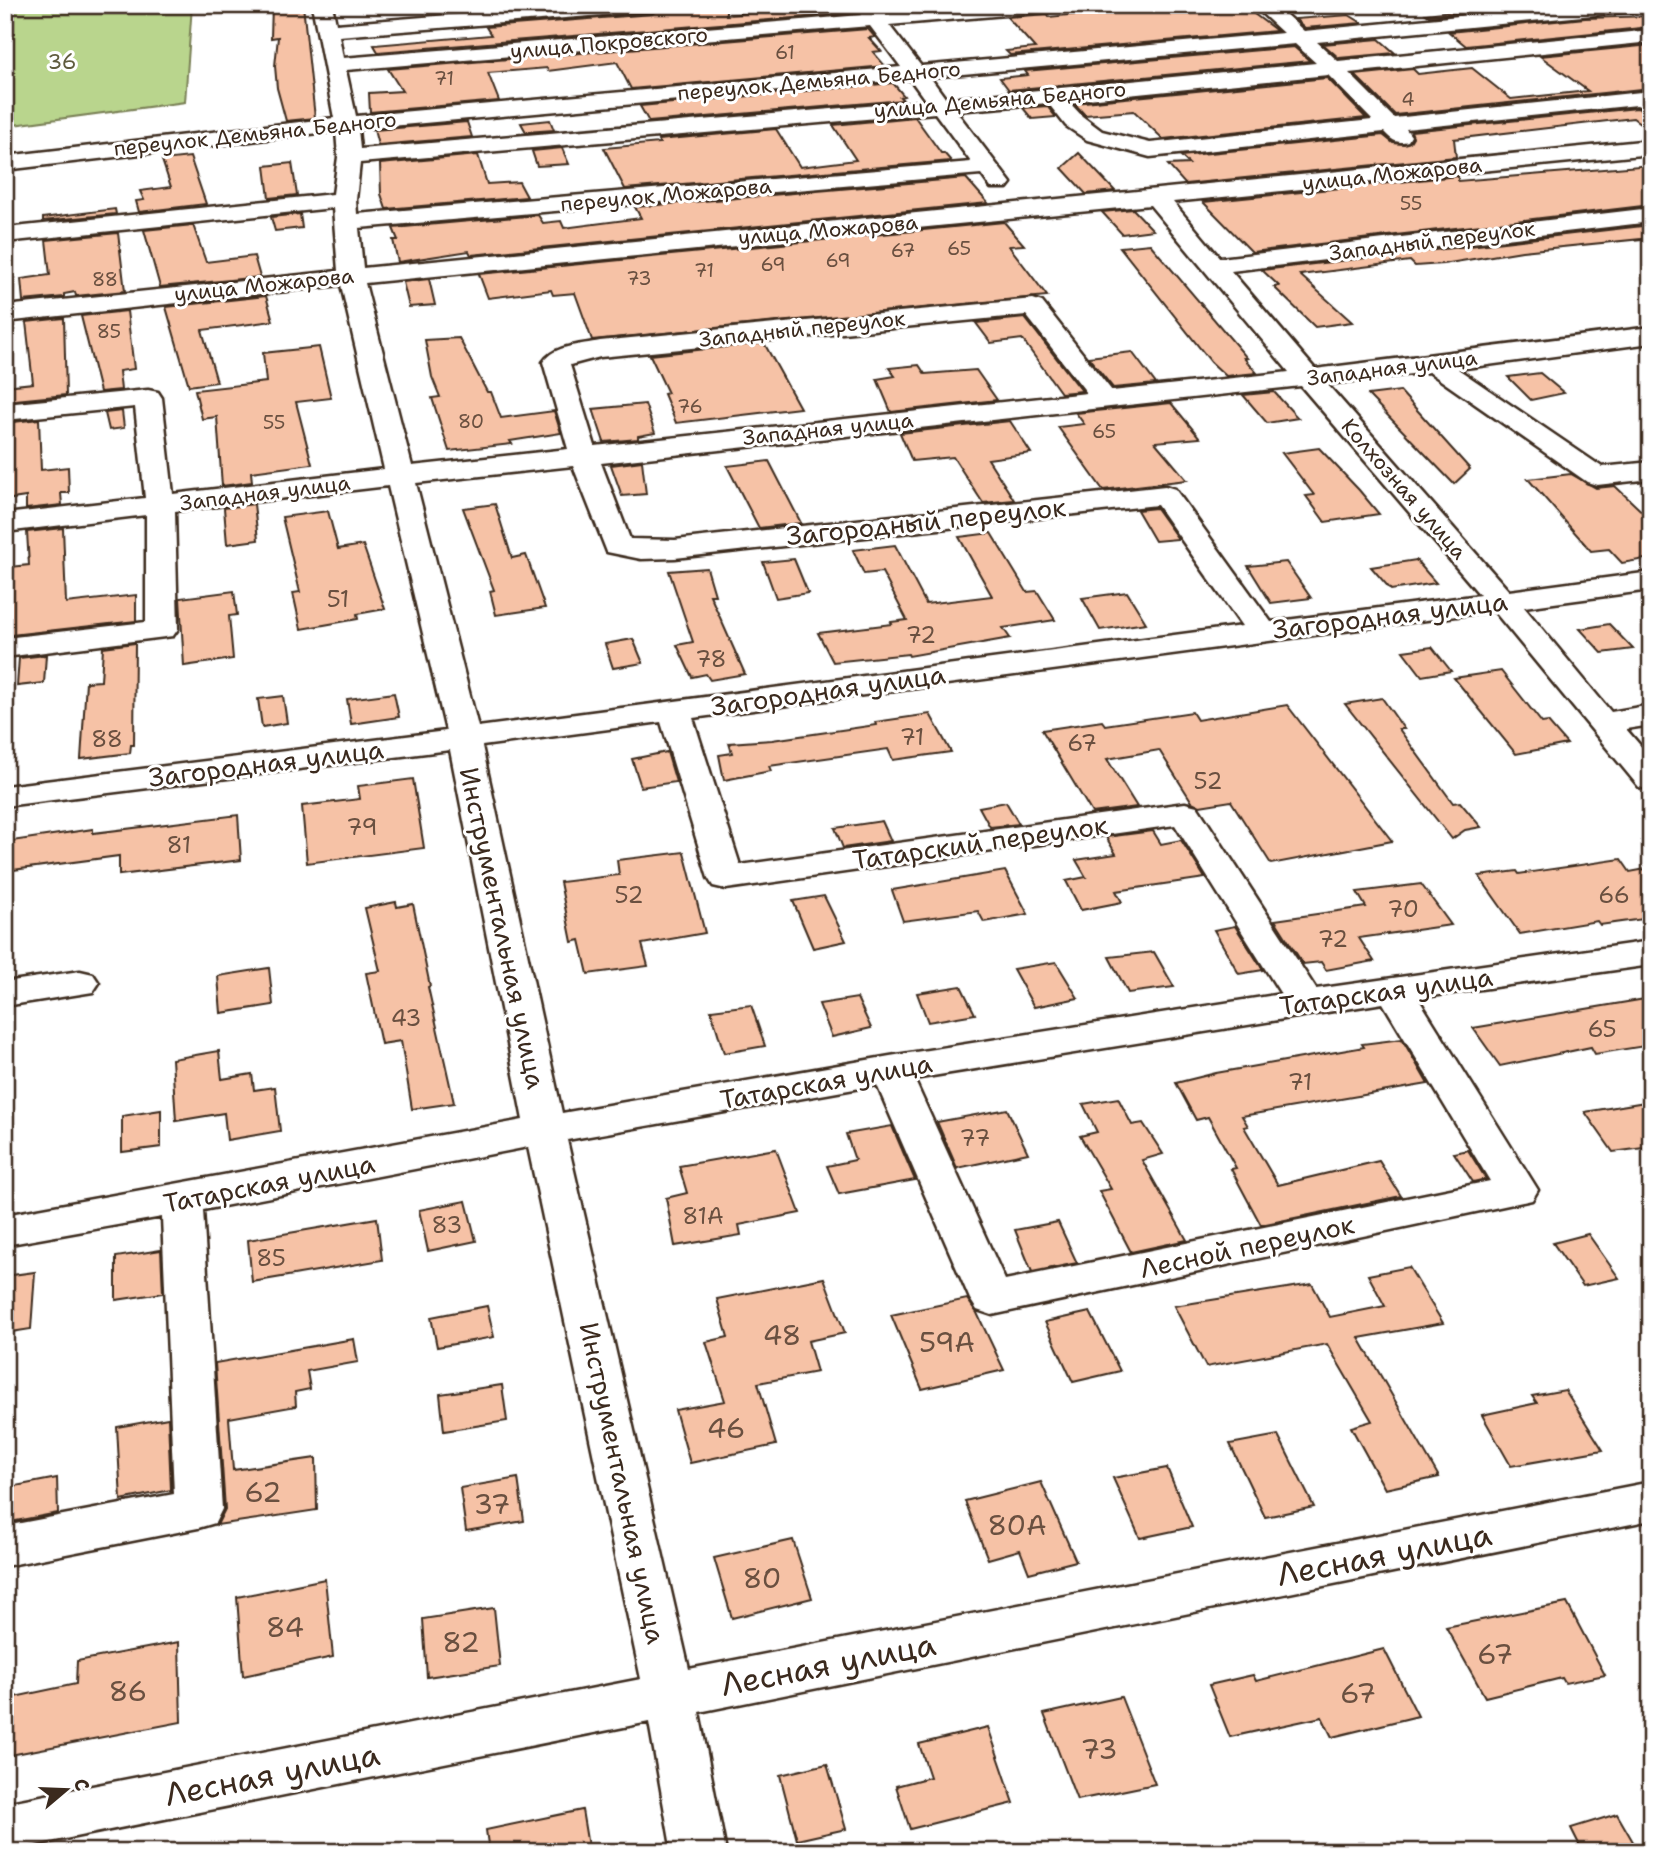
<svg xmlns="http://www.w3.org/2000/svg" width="1656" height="1857" viewBox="0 0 1656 1857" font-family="'Shantell Sans',sans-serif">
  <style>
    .green { fill: #b9d58d; stroke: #7a8056; stroke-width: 2 }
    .building { fill: #f6c2a6; stroke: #3b2a1e; stroke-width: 2 }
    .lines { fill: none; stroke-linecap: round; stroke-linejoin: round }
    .minor-casing { stroke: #3b2a1e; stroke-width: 5 }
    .minor { fill: #fff; fill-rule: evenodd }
    .labels { text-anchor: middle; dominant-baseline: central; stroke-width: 6; stroke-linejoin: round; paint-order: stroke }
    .far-number-label { font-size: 19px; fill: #6a5040 }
    .far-street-label { font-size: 21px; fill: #3b2a1e; stroke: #fff }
    .far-park-label { font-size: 21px; fill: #615d3f; stroke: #fff }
    .number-label { font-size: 23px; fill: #6a5040 }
    .street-label { font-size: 26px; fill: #3b2a1e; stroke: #fff }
    .near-number-label { font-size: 28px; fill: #6a5040 }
    .near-street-label { font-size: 32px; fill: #3b2a1e; stroke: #fff }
  </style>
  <rect width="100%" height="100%" fill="#fff"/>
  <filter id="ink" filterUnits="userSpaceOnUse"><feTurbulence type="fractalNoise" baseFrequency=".0143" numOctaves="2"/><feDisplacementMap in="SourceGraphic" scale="14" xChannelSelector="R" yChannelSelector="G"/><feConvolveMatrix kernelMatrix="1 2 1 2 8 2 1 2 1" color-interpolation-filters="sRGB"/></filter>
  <g filter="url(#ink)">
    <polygon class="green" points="5,5 192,5 185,102 5,126"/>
    <g class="building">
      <polygon points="272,5 303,5 315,118 286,121 277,88 275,66 278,37 271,38"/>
      <polygon points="665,5 726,5 726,15 849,5 855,13 378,52 374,45 491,35 486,27 652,14"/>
      <polygon points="1168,5 1242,5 1277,31 1010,55 1006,51 1035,48 1007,17 1048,14 1049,17"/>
      <polygon points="1505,5 1543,5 1429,16 1426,14"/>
      <polygon points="1349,15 1362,23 1305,28 1295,19"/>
      <polygon points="1651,16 1651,27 1466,46 1449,32 1585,18"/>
      <polygon points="868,29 875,37 869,38 881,51 873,52 885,66 631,89 617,62 548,71 547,68 488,73 499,101 370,112 369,93 402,91 388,69"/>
      <polygon points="1379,39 1395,53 1339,58 1323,44"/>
      <polygon points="1651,45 1651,92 1641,89 1395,115 1355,75 1413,69 1418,74 1472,68 1511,99 1588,91 1540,56"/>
      <polygon points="1294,47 1310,61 1009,90 1000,78 1028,75 1025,71"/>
      <polygon points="1327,78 1366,118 1163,139 1134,111 1085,115 1074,103"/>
      <polygon points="893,83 904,96 900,97 903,100 649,122 640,106"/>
      <polygon points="1047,106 1056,117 1032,119 1023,108"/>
      <polygon points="1637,108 1651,113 1651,131 1633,118 1454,139 1456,157 1185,184 1168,165 1189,164 1181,156 1383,135 1393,143 1404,144 1410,142 1413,137 1411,131"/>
      <polygon points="915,117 941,153 944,153 951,161 625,189 604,148 660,143 658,140 776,129 800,167 856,160 833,125"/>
      <polygon points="550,120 554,130 526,132 521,123"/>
      <polygon points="467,122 472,137 378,145 374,130"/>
      <polygon points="562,148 569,164 537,166 532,151"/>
      <polygon points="1079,153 1115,191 1086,194 1062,168"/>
      <polygon points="478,155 487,184 519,182 527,197 386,209 381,194 380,164"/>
      <polygon points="190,157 206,204 139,212 136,201 144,200 140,191 171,187 162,160"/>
      <polygon points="292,163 297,195 269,198 265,166"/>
      <polygon points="1651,165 1651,205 1252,252 1203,202 1458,176 1458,181"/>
      <polygon points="966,178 988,203 471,255 469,251 398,262 393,240 398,240 393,228 538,215 543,223 561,221 564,228 641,218 635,207"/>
      <polygon points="115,209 116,214 43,221 43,218"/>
      <polygon points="1133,209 1153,230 1122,234 1102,212"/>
      <polygon points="300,214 302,228 275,231 271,217"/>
      <polygon points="1004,222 1024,245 1009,246 1047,296 592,340 575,293 553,295 551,290 488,298 479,274"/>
      <polygon points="193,225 206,262 254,256 260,277 160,287 144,230"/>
      <polygon points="1651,225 1651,238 1522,251 1443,264 1415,266 1410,261 1300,275 1352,322 1315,327 1274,287 1279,286 1262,270"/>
      <polygon points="118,233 125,291 76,296 75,292 64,294 64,297 23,301 21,279 50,275 46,240"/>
      <polygon points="1150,244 1247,358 1244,358 1257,373 1226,376 1211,362 1120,247"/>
      <polygon points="429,279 435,305 409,307 403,282"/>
      <polygon points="266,296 273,321 202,330 217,382 189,386 166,307"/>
      <polygon points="127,311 134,369 119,371 121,390 100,392 81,316"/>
      <polygon points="64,318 66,395 5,401 5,386 33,383 26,322"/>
      <polygon points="1025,318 1082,391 1061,393 1022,339 991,343 976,323"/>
      <polygon points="459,338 487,392 491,392 501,418 554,411 561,433 510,441 512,444 449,451 432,398 440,397 432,377 425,340"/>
      <polygon points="764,343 800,408 676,423 664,394 668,393 650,355"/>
      <polygon points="319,347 331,398 296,402 312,464 251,472 252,482 222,486 217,417 202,419 195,390 266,382 263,353"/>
      <polygon points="1132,352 1156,384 1113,388 1088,357"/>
      <polygon points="919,365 925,374 976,370 997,400 891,412 877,379 895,376 889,368"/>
      <polygon points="1540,373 1564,393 1531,400 1508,377"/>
      <polygon points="1400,391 1470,469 1454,484 1368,395"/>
      <polygon points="1274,392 1298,418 1267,423 1243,395"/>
      <polygon points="1171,403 1200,438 1155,442 1187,480 1103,490 1058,427 1084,424 1076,413"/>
      <polygon points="645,404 655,433 638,436 638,439 604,442 593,409"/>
      <polygon points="122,411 124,428 109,430 105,413"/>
      <polygon points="39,419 41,470 68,467 69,493 61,493 62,505 26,509 26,497 5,500 5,423"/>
      <polygon points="1010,421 1031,453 988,459 1014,500 983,503 953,457 912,461 900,433"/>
      <polygon points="1319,448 1359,490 1379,514 1325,522 1306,496 1314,495 1282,453"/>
      <polygon points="642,461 646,494 622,496 611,465"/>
      <polygon points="769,461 801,523 759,528 727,466"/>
      <polygon points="1571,474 1596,488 1615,486 1651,520 1651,558 1622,563 1609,549 1591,551 1528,479"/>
      <polygon points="254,504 258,540 227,544 224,508"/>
      <polygon points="495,504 512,558 526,555 545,608 496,615 490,591 494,590 463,508"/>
      <polygon points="1156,508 1178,539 1155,541 1137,510"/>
      <polygon points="328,511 338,549 363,545 385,609 357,614 358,619 301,629 293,593 300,592 282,517"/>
      <polygon points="63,528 66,603 136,595 136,621 11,635 10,567 29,565 27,532"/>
      <polygon points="991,533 1027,592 1037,591 1055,620 1003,628 1010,638 909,656 908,654 833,662 818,633 892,624 891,622 907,620 882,572 864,574 853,550 895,545 926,604 992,596 959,537"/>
      <polygon points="794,559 808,593 776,598 763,562"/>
      <polygon points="1416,560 1436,583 1391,590 1371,567"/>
      <polygon points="1286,562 1311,598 1271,603 1248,566"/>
      <polygon points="707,568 715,595 710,595 745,674 710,680 706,674 692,677 677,645 693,642 669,571"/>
      <polygon points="234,591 237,615 229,616 233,659 184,666 180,598"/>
      <polygon points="1127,592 1146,623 1100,630 1082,598"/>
      <polygon points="1609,624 1633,649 1602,653 1580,629"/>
      <polygon points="633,639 643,663 613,668 605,644"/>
      <polygon points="135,643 134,745 131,745 130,753 81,759 86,682 101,681 103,647"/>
      <polygon points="1432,647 1451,671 1422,676 1403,651"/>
      <polygon points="46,655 44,683 17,686 19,658"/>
      <polygon points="1501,671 1542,723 1548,722 1567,744 1516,754 1454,678"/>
      <polygon points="394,693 399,717 351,724 347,699"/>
      <polygon points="283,696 287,723 262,727 258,699"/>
      <polygon points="1382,698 1404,729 1399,729 1453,803 1460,802 1481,827 1465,830 1452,839 1345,704"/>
      <polygon points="1287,705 1392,841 1271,864 1231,801 1200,806 1192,802 1159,750 1107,759 1137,807 1092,813 1042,730 1102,721 1105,725 1192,712 1197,720"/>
      <polygon points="930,714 951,752 893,760 888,749 769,766 771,771 724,780 719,755 732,753 729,743 772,740 876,725 875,722"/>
      <polygon points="667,752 676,782 641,787 632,759"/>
      <polygon points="413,779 424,848 307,863 302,806 360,799 358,786"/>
      <polygon points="1006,802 1019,824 990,827 979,807"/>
      <polygon points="238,815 241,860 119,875 119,856 5,871 5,842 93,829 93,833"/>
      <polygon points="882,821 891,841 843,848 835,828"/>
      <polygon points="1153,831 1161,844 1181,840 1205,878 1116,891 1122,902 1081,910 1066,881 1086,877 1076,860 1116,854 1106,837"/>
      <polygon points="684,852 705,933 642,944 648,966 588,974 580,940 572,942 560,882 619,875 617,860"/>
      <polygon points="1621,859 1630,872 1651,868 1651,918 1600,925 1597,921 1520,934 1479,876 1517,871 1519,874"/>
      <polygon points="1005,871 1028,914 984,922 978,911 903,921 892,890"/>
      <polygon points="1421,884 1451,925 1359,938 1374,961 1326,970 1321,962 1303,964 1275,920 1366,907 1357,892"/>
      <polygon points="824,896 846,941 813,948 793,901"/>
      <polygon points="396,902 397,907 413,904 430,986 428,987 454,1103 412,1109 401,1041 381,1044 366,973 380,971 365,908"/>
      <polygon points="1235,926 1263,970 1239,974 1214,930"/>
      <polygon points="1154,952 1174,987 1128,993 1109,957"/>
      <polygon points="1056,962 1078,998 1034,1007 1013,969"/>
      <polygon points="269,968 273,1005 221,1013 218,976"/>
      <polygon points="961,986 975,1014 928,1022 917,993"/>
      <polygon points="857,998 871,1028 832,1037 819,1004"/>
      <polygon points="1651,998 1651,1045 1595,1054 1591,1047 1500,1066 1473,1028"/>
      <polygon points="751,1005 765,1046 724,1053 711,1010"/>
      <polygon points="1402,1039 1428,1084 1242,1116 1248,1126 1244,1127 1278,1185 1379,1161 1401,1196 1261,1225 1231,1169 1236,1168 1208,1117 1196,1120 1176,1083 1216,1073 1364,1047 1362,1044"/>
      <polygon points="219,1051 222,1079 252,1074 254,1090 275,1087 280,1131 227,1140 224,1113 176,1121 172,1059"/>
      <polygon points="1118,1098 1132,1125 1143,1123 1163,1154 1142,1160 1187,1240 1131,1252 1099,1191 1111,1189 1080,1136 1097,1132 1083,1104"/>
      <polygon points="1651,1101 1651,1147 1613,1152 1585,1112"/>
      <polygon points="1007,1109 1028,1153 957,1168 937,1122"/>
      <polygon points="161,1110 161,1147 122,1152 122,1116"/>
      <polygon points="892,1126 915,1180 839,1194 827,1166 855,1160 846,1134"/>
      <polygon points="776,1149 800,1213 739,1225 741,1235 675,1246 666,1198 687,1193 679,1166"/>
      <polygon points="1468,1150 1486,1179 1473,1182 1454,1153"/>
      <polygon points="466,1201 476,1241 428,1251 419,1210"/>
      <polygon points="377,1218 382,1260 252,1282 248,1240"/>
      <polygon points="1058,1222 1077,1263 1032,1272 1015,1230"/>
      <polygon points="1588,1234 1619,1278 1583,1286 1553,1243"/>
      <polygon points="161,1250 163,1293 116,1300 116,1257"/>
      <polygon points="1409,1267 1443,1323 1359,1338 1439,1477 1385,1489 1351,1427 1372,1421 1327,1344 1206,1367 1174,1306 1312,1284 1330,1317 1385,1306 1368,1275"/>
      <polygon points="35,1272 31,1329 5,1333 5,1276"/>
      <polygon points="824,1278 845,1333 808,1341 817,1372 758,1383 776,1445 690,1463 675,1410 725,1401 706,1342 728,1337 717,1299"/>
      <polygon points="967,1299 977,1313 1004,1370 922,1389 891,1315"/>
      <polygon points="487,1306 494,1337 437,1347 431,1317"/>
      <polygon points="1090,1312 1120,1371 1073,1382 1045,1322"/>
      <polygon points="354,1339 358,1362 307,1371 310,1389 295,1392 296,1406 229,1418 233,1470 316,1458 317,1510 217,1525 225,1509 215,1363"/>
      <polygon points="502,1385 507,1421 444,1431 440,1394"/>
      <polygon points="1565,1390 1603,1450 1511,1466 1482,1415 1537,1403 1532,1396"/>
      <polygon points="168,1418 171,1490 121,1500 117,1427"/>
      <polygon points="1278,1435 1314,1507 1265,1517 1230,1444"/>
      <polygon points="1167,1468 1192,1527 1140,1538 1113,1478"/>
      <polygon points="57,1478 58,1513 5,1523 5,1488"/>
      <polygon points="518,1478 524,1521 466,1531 460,1488"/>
      <polygon points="1041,1482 1076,1561 1029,1573 1020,1550 988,1559 965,1501"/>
      <polygon points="793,1540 812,1598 732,1618 714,1558"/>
      <polygon points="325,1579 333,1657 243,1676 237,1597"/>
      <polygon points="1567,1603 1605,1675 1565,1683 1562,1678 1485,1697 1446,1627"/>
      <polygon points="494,1608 500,1666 427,1677 423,1619"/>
      <polygon points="179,1642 181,1722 5,1756 5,1699 76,1684 77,1661"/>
      <polygon points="1384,1649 1418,1716 1332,1737 1322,1717 1230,1737 1209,1685 1253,1675 1256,1681"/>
      <polygon points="1121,1697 1155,1784 1077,1800 1044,1714"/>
      <polygon points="988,1727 1014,1803 910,1829 896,1786 930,1777 919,1744"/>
      <polygon points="827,1764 846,1829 797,1840 780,1775"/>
      <polygon points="582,1810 589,1852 489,1852 486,1830"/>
      <polygon points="1617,1814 1639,1852 1583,1852 1571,1828"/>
    </g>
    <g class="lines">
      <defs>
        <g id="minor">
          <path d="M312 5H332L336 24 574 5H662L652 11 339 36 343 58 861 15 856 5H875L881 13 977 5H1061L1051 11 889 25 921 66 1283 33 1253 5H1275L1304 31 1573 5H1644L1634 11 1317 42 1338 61 1651 30V42L1349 73 1394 118 1641 92 1651 95V111L1637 105 1406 129 1411 136 1408 141C1396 144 1392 140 1384 132L1150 157 1087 140 1066 126 1048 103 956 111 1011 183 1007 188H991L981 174 359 228 363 268 1651 140V154L1173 202 1220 258 1651 208V222L1231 271 1315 369 1651 327V343L1458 369 1602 467 1651 462V479L1597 485 1587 482 1429 372 1327 384 1509 591 1651 572V590L1524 607 1611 712 1651 705V725L1626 729 1651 758V790L1639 787 1494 611 693 718 740 865 1185 803 1197 806 1316 989 1651 941V965L1418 998 1538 1190 1532 1200 992 1315 977 1310 970 1299 877 1085 567 1140 689 1669 1651 1482V1520L699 1712 726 1852H672L649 1722 5 1851V1803L641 1679 528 1147 203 1210 222 1509 215 1523 198 1528 5 1566V1526L174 1494 162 1217 5 1245V1215L523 1120 450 750 5 806V786L446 731 388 486 175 511 178 629 173 636 5 657V638L146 622V515L5 532V514L145 498 135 407 5 420V404L148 390 158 392 162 398 173 494 384 469 341 285 5 322V306L338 271 333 208 5 242V228L333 194 338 157 336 131 5 170V156L334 118ZM870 26 901 67 356 116 346 70ZM1295 44 1316 63 946 99 930 77ZM1328 75 1372 120 1150 143 1102 131 1082 116 1068 101ZM910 79 926 101 360 149 358 129ZM935 113 971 162 357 214 356 200 360 163ZM1150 205 1289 372 1112 391 1042 302 1033 299 600 341C581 345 554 345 543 362L568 449 412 466 365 283ZM1026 315 1087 393 595 446 570 365 600 357ZM1301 386 1480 595 1271 622 1175 489 1165 486 675 540 630 539 601 463ZM573 466 607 552 641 559 675 558 1157 505 1242 626 478 727 416 483ZM661 722 708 878 713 886 726 889 1175 825 1281 994 890 1056 562 1113 482 746ZM1383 1003 1490 1181 1005 1280 914 1079Z"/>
          <polygon points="80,971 93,974 99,983 93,992 5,1006 5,982"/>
        </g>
      </defs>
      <use href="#minor" class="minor-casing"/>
      <use href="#minor" class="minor"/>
    </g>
  </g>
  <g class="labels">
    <g class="far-number-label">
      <text x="785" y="52">61</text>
      <text x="444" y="78">71</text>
      <text x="1408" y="99">4</text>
      <text x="1411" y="203">55</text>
      <text x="959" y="248">65</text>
      <text x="903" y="250">67</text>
      <text x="838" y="260">69</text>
      <text x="773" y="264">69</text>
      <text x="704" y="270">71</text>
      <text x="639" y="278">73</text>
      <text x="105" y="279">88</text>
      <text x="109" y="331">85</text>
      <text x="690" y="406">76</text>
      <text x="471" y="421">80</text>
      <text x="274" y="422">55</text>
      <text x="1104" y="431">65</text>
    </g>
    <g class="far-street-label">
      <text transform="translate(609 43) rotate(-5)">улица Покровского</text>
      <text transform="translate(819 81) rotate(-5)">переулок Демьяна Бедного</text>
      <text transform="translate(1000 100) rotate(-5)">улица Демьяна Бедного</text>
      <text transform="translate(255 134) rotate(-6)">переулок Демьяна Бедного</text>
      <text transform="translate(1392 174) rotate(-6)">улица Можарова</text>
      <text transform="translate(666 195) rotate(-5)">переулок Можарова</text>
      <text transform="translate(828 230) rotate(-5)">улица Можарова</text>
      <text transform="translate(1432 241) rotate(-7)">Западный переулок</text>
      <text transform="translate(264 285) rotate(-6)">улица Можарова</text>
      <text transform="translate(802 329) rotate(-6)">Западный переулок</text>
      <text transform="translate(1392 368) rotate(-7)">Западная улица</text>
      <text transform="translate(828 429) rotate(-6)">Западная улица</text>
      <text transform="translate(1404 489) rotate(49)">Колхозная улица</text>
      <text transform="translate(265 493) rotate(-7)">Западная улица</text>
    </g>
    <g class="far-park-label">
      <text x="62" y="62">36</text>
    </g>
    <g class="number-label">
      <text x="338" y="599">51</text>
      <text x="921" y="635">72</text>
      <text x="711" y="659">78</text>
      <text x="912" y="737">71</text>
      <text x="107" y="739">88</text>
      <text x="1082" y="743">67</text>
      <text x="1208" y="781">52</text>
      <text x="362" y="827">79</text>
      <text x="179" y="845">81</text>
      <text x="629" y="895">52</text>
      <text x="1614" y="895">66</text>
      <text x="1403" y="909">70</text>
      <text x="1333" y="939">72</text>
      <text x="406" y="1018">43</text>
      <text x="1602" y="1029">65</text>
      <text x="1300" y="1082">71</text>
      <text x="975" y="1138">77</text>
      <text x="703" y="1216">81А</text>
      <text x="447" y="1225">83</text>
      <text x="271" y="1258">85</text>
    </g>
    <g class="street-label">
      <text transform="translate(926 521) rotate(-6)">Загородный переулок</text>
      <text transform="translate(1390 615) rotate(-7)">Загородная улица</text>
      <text transform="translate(828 690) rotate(-8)">Загородная улица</text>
      <text transform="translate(266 763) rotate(-7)">Загородная улица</text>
      <text transform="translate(980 842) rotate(-8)">Татарский переулок</text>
      <text transform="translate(503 928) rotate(78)">Инструментальная улица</text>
      <text transform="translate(1386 991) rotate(-8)">Татарская улица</text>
      <text transform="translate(826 1081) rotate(-10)">Татарская улица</text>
      <text transform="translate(269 1183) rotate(-11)">Татарская улица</text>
      <text transform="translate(1247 1246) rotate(-12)">Лесной переулок</text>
      <text transform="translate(623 1483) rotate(78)">Инструментальная улица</text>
    </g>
    <g class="near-number-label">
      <text x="782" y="1335">48</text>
      <text x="947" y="1342">59А</text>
      <text x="726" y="1428">46</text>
      <text x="263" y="1492">62</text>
      <text x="492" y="1504">37</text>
      <text x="1017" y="1525">80А</text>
      <text x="762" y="1578">80</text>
      <text x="285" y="1627">84</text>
      <text x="461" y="1642">82</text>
      <text x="1495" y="1654">67</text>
      <text x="128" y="1691">86</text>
      <text x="1358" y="1693">67</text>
      <text x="1099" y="1749">73</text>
    </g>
    <g class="near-street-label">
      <text transform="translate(1384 1554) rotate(-11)">Лесная улица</text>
      <text transform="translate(828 1664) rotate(-11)">Лесная улица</text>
      <text transform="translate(272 1774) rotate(-11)">Лесная улица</text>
    </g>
  </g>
  <rect width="1656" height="1857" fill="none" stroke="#fff" stroke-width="28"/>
  <rect x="14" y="14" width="1628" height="1829" fill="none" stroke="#3b2a1e" stroke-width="2.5" filter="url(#ink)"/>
  <g transform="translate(66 1790) rotate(71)" stroke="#ffffff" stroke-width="5" paint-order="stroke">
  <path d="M0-5L12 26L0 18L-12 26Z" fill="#3b2a1e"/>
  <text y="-10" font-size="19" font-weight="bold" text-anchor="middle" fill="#3b2a1e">С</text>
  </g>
</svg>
